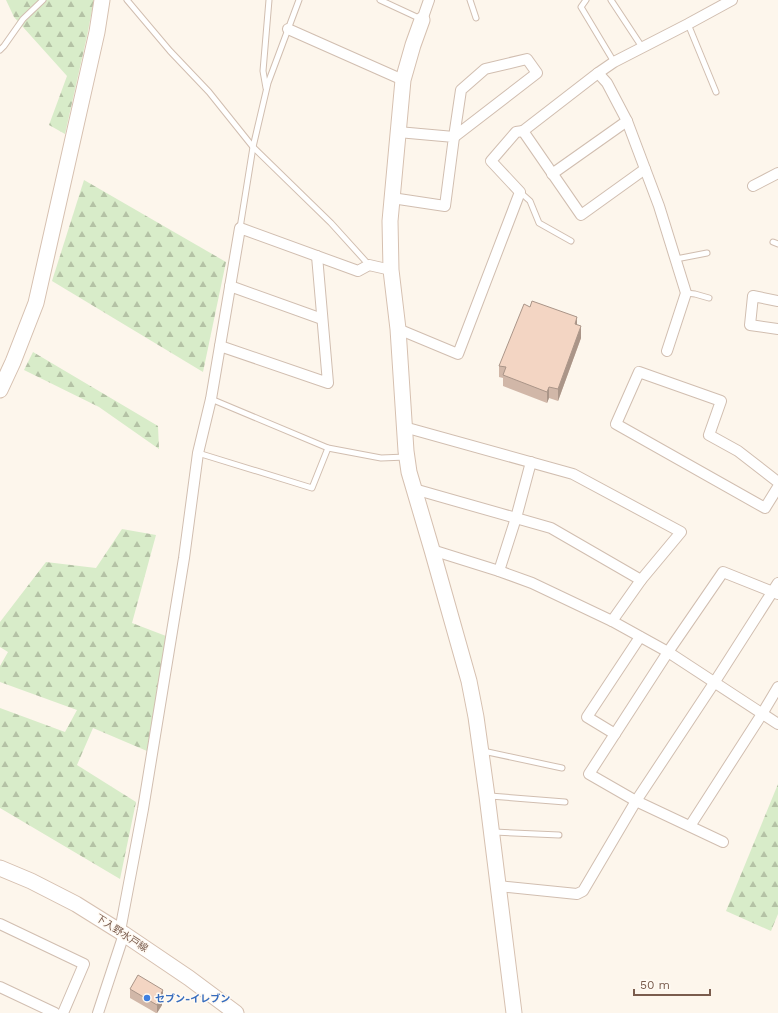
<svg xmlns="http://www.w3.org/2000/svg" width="778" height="1013" viewBox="0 0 778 1013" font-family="'Work Sans','Noto Sans JP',sans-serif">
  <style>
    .forest { fill: url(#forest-firs) }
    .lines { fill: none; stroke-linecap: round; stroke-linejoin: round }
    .lane-casing { stroke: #d1beb0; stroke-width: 7 }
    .street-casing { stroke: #d1beb0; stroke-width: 12 }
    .secondary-casing { stroke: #d6c0b0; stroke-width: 17 }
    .lane { stroke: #fff; stroke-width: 5 }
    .street { stroke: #fff; stroke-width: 10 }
    .secondary { stroke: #fff; stroke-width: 15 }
    .wall { fill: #d1b7a8 }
    .shaded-wall { fill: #aa9588 }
    .building { fill: #f3d5c3; stroke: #aa9588 }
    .shop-dot { fill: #3f7fe0; stroke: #fffaf3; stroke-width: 1.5 }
    .labels { text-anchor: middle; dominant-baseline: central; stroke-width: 3; stroke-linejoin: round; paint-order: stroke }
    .street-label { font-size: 10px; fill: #7a5c4d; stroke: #fffaf3 }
    .shop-label { font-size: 10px; font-weight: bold; fill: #366cbe; stroke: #fffaf3; text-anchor: start }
  </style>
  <defs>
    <pattern id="forest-firs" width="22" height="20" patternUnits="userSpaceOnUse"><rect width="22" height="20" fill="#d8ecc9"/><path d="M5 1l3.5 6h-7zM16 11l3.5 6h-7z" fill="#b4c2a5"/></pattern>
  </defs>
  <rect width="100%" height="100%" fill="#fdf6ec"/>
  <g class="forest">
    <polygon points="6,0 94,0 87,36 65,134 49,125 67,76 14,17"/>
    <polygon points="84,180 226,262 203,372 52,281"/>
    <polygon points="33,352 158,426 159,449 99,407 24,370"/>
    <polygon points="122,529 156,535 132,623 166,636 147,751 93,728 77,765 136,802 120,879 0,808 0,708 65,732 77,710 0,682 0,666 8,652 0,647 0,622 46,562 96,568"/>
    <polygon points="778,784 778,914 771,931 726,911"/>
  </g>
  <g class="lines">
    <defs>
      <g id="lane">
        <polyline points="127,0 170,51 209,92 253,147 331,223 369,265"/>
        <polyline points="380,0 421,19"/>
        <polyline points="470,0 476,18"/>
        <polyline points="586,0 581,7 614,62"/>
        <polyline points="611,0 642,47"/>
        <polyline points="688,24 716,92"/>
        <polyline points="0,50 4,46 23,19 43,0"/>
        <polyline points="266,88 263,71 269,0"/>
        <polyline points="520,192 530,201 539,223 571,241"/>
        <polyline points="240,228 253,147 268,83 299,0"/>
        <polyline points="773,242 778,244"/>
        <polyline points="676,259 707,253"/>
        <polyline points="686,293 695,294 709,298"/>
        <polyline points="211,399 328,448 381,458 406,457"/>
        <polyline points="198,453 312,488 328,448"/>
        <polyline points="483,751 562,768"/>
        <polyline points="490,796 565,802"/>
        <polyline points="494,832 559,835"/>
      </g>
      <g id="street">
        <polyline points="422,20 429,0"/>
        <polyline points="288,29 403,80"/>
        <polygon points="527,59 537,73 454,137 461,90 485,69"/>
        <polyline points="598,73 607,83 627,121 659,206 686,293 667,351"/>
        <polyline points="645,169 581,215 523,131 598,73 614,62 688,24 732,0"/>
        <polyline points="552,174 627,121"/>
        <polyline points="753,186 778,173"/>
        <polyline points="392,198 445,206 454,137 398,132"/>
        <polyline points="230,286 322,319"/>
        <polyline points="778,301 753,296 750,325 778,329"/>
        <polyline points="398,329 458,354 520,192 491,161 516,132 523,131"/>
        <polyline points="220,346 328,383 317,256"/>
        <polyline points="404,427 573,474 681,532 641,580 612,621"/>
        <polyline points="778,482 738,451 709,435 721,401 639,372 616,424 765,508 778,487"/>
        <polyline points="414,489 551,528 641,580"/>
        <polyline points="432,550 499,571 532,583 612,621 668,652 778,724"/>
        <polyline points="499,571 516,518 531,462"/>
        <polyline points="615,734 587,717 640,637"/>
        <polyline points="690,826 762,714 778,687"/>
        <polyline points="723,842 636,801 589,774 668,652 723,572 778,594"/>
        <polyline points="498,886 577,894 583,891 636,801 714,683 778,583"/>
        <polyline points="0,924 84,964 63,1013"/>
        <polyline points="120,931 143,809 184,558 198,453 211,399 240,228 358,271 369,265 391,270"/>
        <polyline points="0,987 55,1013"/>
        <polyline points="98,1013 124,934"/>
      </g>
      <g id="secondary">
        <polyline points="422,20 413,45 403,80 390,221 391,270 398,329 406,451 409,472 432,550 469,681 476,717 487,796 514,1013"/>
        <polyline points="0,390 13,362 36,303 97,32 102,0"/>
        <polyline points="0,868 31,881 76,904 124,934 189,978 236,1013"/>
      </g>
    </defs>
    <use href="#lane" class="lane-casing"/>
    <use href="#street" class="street-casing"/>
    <use href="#secondary" class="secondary-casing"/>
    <use href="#lane" class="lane"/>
    <use href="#street" class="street"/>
    <use href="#secondary" class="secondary"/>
  </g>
  <g class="wall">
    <polygon points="577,325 581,338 558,401 549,398 547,403 503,386 503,378 499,377 499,366"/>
    <polygon points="130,989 163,999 162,1000 162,1005 157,1013 156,1013 130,998"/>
  </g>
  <g class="shaded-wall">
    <polygon points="577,317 577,328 575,324"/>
    <polygon points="581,326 581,338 558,401 558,389"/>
    <polygon points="549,387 549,398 547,403 547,392"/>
    <polygon points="163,990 163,999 162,1000 162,1005 157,1013 157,1005 160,995"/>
  </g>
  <g class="building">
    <polygon points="532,301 577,317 575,324 581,326 558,389 549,387 547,392 503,375 506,367 499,366 524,304 530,307"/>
    <polygon points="138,975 163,990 160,995 162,996 157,1005 130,989"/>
  </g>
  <circle class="shop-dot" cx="147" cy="998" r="4"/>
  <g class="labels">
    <g class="street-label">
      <text transform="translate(122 933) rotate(33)">下入野水戸線</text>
    </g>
    <g class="shop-label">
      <text x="155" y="998">セブン-イレブン</text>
    </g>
  </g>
  <path d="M634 989v6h76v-6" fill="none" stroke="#7a5c4d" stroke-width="2"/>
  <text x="640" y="989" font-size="12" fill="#7a5c4d" stroke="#fffaf3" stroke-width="3" paint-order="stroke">50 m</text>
</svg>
